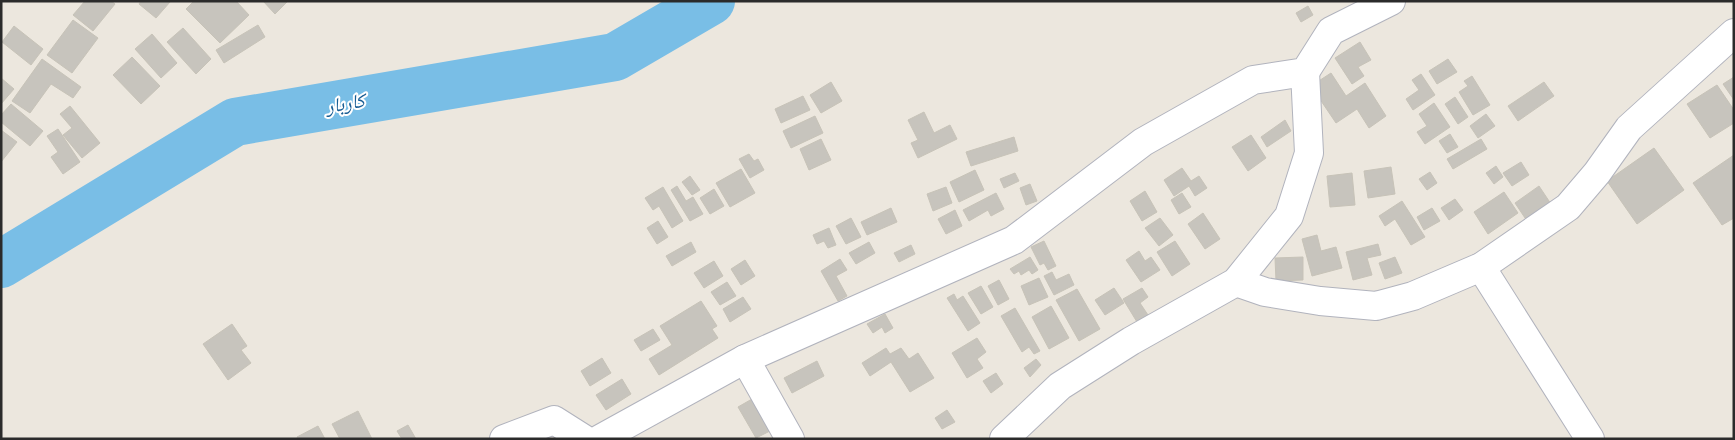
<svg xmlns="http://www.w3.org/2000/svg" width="1735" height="440" viewBox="0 0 1735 440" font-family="Cabin,'Noto Naskh Arabic',sans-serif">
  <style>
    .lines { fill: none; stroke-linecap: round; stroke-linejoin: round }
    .river { stroke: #79bee6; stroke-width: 48 }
    .building { fill: #c7c4bd; stroke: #c7c3b8 }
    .minor-casing { stroke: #b1b3bd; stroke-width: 30 }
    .minor { stroke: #fff; stroke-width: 28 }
    .labels { text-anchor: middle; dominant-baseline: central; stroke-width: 4; stroke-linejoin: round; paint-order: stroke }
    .water-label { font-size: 20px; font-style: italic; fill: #175c93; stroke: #fff }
  </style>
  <rect width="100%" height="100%" fill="#ece7de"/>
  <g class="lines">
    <polyline class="river" points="1,264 235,122 615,57 711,1"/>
  </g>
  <g class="building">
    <polygon points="85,1 111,1 115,4 93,31 73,15"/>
    <polygon points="141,1 169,1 170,2 156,18 139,4"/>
    <polygon points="194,1 236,1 249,15 220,43 186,9"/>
    <polygon points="263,1 288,1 275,14"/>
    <polygon points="1308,6 1313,15 1301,22 1296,13"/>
    <polygon points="73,20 98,38 72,73 47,55"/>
    <polygon points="258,25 265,37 224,63 216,50"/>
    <polygon points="14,26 43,49 31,65 2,42"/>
    <polygon points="183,28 211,59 196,74 167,42"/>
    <polygon points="152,34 177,63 161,78 135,49"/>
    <polygon points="1360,42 1371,60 1358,67 1364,76 1352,84 1335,58"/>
    <polygon points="132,57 160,86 141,104 113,75"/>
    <polygon points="42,59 81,87 73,98 51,84 30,113 12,101"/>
    <polygon points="1448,59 1457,72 1437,84 1429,71"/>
    <polygon points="1331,73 1346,96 1365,83 1386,116 1369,128 1357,109 1336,123 1311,86"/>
    <polygon points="1421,74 1435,95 1413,110 1406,99 1419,90 1412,80"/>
    <polygon points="1472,76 1490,105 1473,115 1459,92 1468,86 1464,81"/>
    <polygon points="1734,77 1734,100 1723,84"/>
    <polygon points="1,78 14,89 1,104"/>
    <polygon points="831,82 842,101 821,113 810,95"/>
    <polygon points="1544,82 1554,96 1518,121 1508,106"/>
    <polygon points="1717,85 1734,110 1734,123 1710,138 1687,104"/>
    <polygon points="803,96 810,110 781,123 775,109"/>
    <polygon points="1455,97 1468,117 1458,124 1445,104"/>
    <polygon points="1434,103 1450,127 1425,144 1417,132 1427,126 1419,114"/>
    <polygon points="11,104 43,131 30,146 1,122 1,115"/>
    <polygon points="70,106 100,143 82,158 63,135 72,128 60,114"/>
    <polygon points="924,112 934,133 950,125 957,139 918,158 911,143 918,140 908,120"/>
    <polygon points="1486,114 1495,126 1478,138 1470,126"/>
    <polygon points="815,116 823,133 791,148 783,131"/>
    <polygon points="1285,120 1291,131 1267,147 1261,137"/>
    <polygon points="58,129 80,162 63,174 51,157 58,152 47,136"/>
    <polygon points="1,130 17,142 1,162"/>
    <polygon points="1450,134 1458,147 1447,153 1439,141"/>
    <polygon points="1251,135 1266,158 1248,171 1232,147"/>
    <polygon points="1014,137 1018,151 971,166 966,152"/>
    <polygon points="821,139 831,160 809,170 800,149"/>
    <polygon points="1481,139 1487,149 1453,169 1447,159"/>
    <polygon points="1654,148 1684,190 1637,224 1607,181"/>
    <polygon points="749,154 754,161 758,159 764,170 750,178 739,159"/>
    <polygon points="1734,155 1734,218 1722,225 1693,183"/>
    <polygon points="1521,162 1529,175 1512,186 1503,173"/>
    <polygon points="1496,166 1503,177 1494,184 1486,173"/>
    <polygon points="1391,167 1395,194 1368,198 1364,171"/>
    <polygon points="1182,168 1191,181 1199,176 1207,188 1195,196 1189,186 1174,196 1164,180"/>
    <polygon points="741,169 755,193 730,207 716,183"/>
    <polygon points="975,170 984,190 959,202 950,182"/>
    <polygon points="1430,172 1437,183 1427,190 1419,179"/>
    <polygon points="1015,173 1019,181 1004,188 1000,179"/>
    <polygon points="1352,173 1355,205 1330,207 1327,176"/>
    <polygon points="690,176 700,190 692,195 682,182"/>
    <polygon points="1030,184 1037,201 1026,205 1020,188"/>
    <polygon points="677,186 686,201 693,197 703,214 690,221 671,190"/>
    <polygon points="1539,186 1551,204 1527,221 1515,203"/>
    <polygon points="663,187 683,221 672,228 659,206 653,210 645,198"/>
    <polygon points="946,187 952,203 933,211 927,194"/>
    <polygon points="714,189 724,206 710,214 700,198"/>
    <polygon points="1145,191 1157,212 1142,221 1130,201"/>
    <polygon points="1504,192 1518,213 1488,234 1474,212"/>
    <polygon points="996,193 1004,209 991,216 988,210 969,221 963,210"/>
    <polygon points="1182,193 1191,207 1179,214 1171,200"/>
    <polygon points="1455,199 1463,210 1449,220 1441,208"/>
    <polygon points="1402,201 1425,237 1411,245 1395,219 1385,226 1379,216"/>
    <polygon points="891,208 897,222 867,235 861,222"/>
    <polygon points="1432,208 1440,221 1424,230 1417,217"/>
    <polygon points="955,210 962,226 946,234 938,219"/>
    <polygon points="1203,213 1220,239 1205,249 1188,224"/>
    <polygon points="851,218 861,237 846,244 836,226"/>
    <polygon points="1160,218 1173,235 1159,246 1145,228"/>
    <polygon points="658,221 668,237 657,244 647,228"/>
    <polygon points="829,228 836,245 828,248 824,241 817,244 813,235"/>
    <polygon points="1317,235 1321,251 1336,247 1342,268 1312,276 1302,239"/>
    <polygon points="1044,241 1056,266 1048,270 1044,263 1040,265 1031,247"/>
    <polygon points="1175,241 1190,264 1172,276 1157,252"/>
    <polygon points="691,242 696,252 672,266 666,256"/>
    <polygon points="869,242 875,253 856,264 849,253"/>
    <polygon points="1378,244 1381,255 1367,258 1372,275 1353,280 1346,252"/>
    <polygon points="911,245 915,254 899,262 894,253"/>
    <polygon points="1139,251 1145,261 1151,257 1160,270 1141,282 1126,260"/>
    <polygon points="1030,257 1038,270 1032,274 1029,270 1021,275 1019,271 1014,274 1010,269"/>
    <polygon points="1303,257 1303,280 1276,281 1275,258"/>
    <polygon points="1395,257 1402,273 1385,279 1379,263"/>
    <polygon points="840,259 847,270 836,276 847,296 838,301 821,271"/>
    <polygon points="745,260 755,276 741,285 731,269"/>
    <polygon points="714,261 723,276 704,288 694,273"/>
    <polygon points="1052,272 1056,280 1069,274 1074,285 1054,295 1044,276"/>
    <polygon points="1039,278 1048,297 1029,305 1021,286"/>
    <polygon points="999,280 1009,299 998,305 988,286"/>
    <polygon points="727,282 736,296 720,305 711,292"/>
    <polygon points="981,286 993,307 981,314 968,293"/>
    <polygon points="1114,288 1124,303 1105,315 1095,300"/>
    <polygon points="1142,288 1148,297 1140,303 1148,315 1137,322 1123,299"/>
    <polygon points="1077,289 1100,329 1079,341 1056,300"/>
    <polygon points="954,294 957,300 963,296 980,323 968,331 947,298"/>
    <polygon points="743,297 751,309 730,322 723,309"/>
    <polygon points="701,301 717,326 712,329 718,338 659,375 649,359 672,345 660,326"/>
    <polygon points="1051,306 1069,338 1049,349 1032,317"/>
    <polygon points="1015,308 1040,351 1034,354 1029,347 1022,352 1001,316"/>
    <polygon points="885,314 893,328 885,333 882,327 873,333 867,324"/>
    <polygon points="232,324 247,346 241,350 251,363 228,380 203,344"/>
    <polygon points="653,329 660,340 641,351 634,340"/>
    <polygon points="977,338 986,352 977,359 983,368 967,378 952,353"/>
    <polygon points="886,348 890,354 901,348 909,359 918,353 934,378 910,392 891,362 870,376 862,363"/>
    <polygon points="602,358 611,373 590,386 581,371"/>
    <polygon points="1036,359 1041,365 1030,377 1024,368"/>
    <polygon points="817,361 824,376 792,393 784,378"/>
    <polygon points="996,373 1003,384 991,393 983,381"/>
    <polygon points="622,379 631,394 606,410 596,395"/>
    <polygon points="752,399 778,427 756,438 738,407"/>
    <polygon points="947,410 955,422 942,429 935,418"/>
    <polygon points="358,411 372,439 340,439 332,424"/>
    <polygon points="408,425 416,439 402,439 397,431"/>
    <polygon points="318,426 325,439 298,439 297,437"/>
  </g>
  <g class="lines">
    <defs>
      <g id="minor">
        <polyline points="1481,267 1590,439"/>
        <polyline points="1236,282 1265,292 1320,301 1376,306 1413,296 1481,267 1568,207 1597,173 1629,128 1734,33"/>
        <polyline points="745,359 790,439"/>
        <polyline points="504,439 554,420 584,439"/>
        <polyline points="600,439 745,359 1014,240 1143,142 1253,80 1305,72 1331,31 1391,1"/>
        <polyline points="1004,439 1060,386 1131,341 1236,282 1289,216 1309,153 1305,72"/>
      </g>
    </defs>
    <use href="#minor" class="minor-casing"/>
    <use href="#minor" class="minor"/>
  </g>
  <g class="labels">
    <g class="water-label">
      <text transform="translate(345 103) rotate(-10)">کاربار</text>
    </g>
  </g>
  <rect width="1735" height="440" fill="none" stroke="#2b2b2b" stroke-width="5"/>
</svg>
